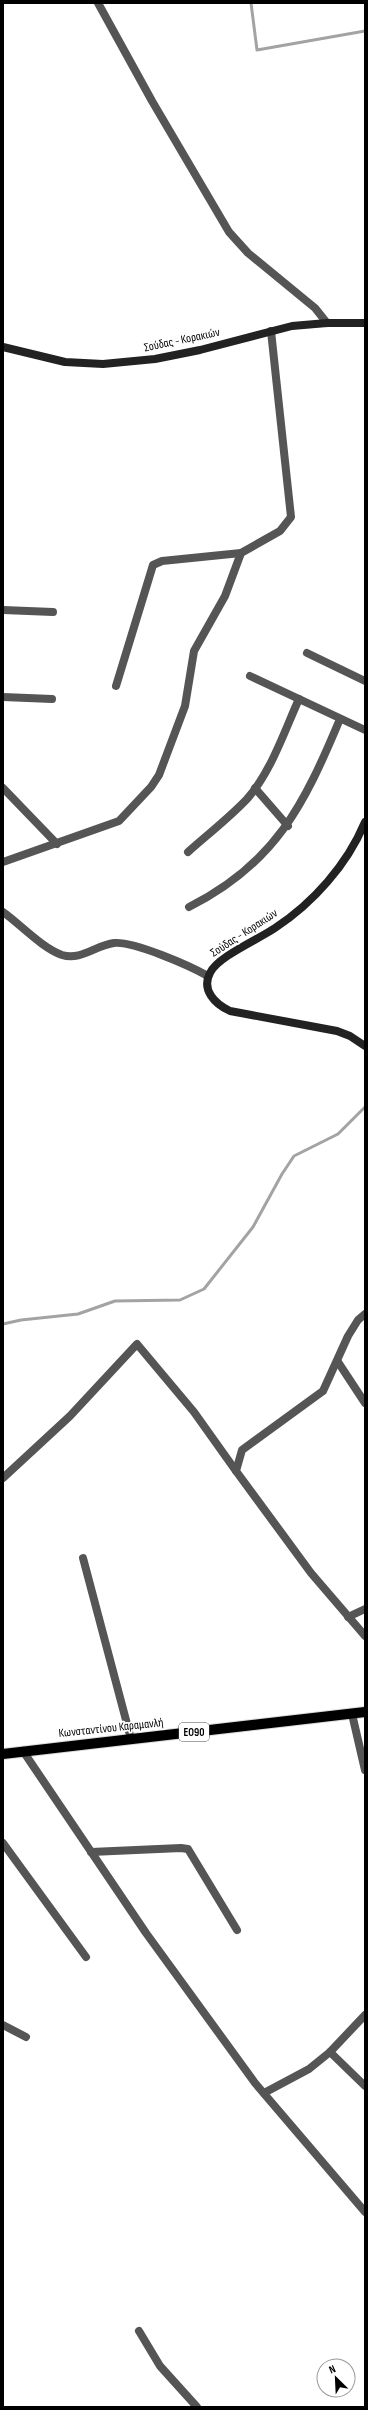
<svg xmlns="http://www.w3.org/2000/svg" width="368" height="2410" viewBox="0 0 368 2410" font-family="'Sofia Sans Condensed',sans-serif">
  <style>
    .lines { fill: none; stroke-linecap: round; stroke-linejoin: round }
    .stream { stroke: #a3a3a3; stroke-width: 3 }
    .primary-casing { stroke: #dbdbdb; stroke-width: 12 }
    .minor { stroke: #555; stroke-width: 8 }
    .tertiary { stroke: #555; stroke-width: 8 }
    .secondary { stroke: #222; stroke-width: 8 }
    .primary { stroke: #000; stroke-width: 10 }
    .labels { text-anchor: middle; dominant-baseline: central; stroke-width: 3.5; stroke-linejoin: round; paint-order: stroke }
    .shield { fill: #fff; stroke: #4c4c4c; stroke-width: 1 }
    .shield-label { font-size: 11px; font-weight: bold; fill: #000 }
    .street-label { font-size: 12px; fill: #000; stroke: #fff }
  </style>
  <rect width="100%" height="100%" fill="#fff"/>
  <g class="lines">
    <g class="stream">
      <polyline points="251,3 257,50 365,31"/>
      <polyline points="3,1324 21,1320 78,1314 115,1301 180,1300 204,1289 253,1227 282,1174 294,1156 338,1134 365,1107"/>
    </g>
    <defs>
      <polyline id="primary" points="3,1754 365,1712"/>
    </defs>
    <use href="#primary" class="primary-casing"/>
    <g class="minor">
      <polyline points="98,3 152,101 229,232 248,253 315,308 327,323"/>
      <polyline points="3,610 53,612"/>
      <polyline points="307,653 365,681"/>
      <polyline points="250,676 365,730"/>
      <polyline points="116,686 153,565 162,561 241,553"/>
      <polyline points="3,697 52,699"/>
      <polyline points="3,788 57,844"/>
      <polyline points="255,788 288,826"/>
      <path d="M188 852C207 835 229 818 247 799 271 772 284 732 299 699"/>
      <polyline points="3,862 119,821 151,787 159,775 185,706 194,651 225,596 241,553 280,531 291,517 271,331"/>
      <path d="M189 907C275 864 304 805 340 719"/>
      <path d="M3 912C20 924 42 948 62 955 81 961 96 945 114 943 134 941 190 966 208 976"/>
      <polyline points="365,1314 358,1320 348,1336 323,1391 242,1450 236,1471 311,1573 365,1636"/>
      <polyline points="338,1362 365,1403"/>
      <polyline points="3,1478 70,1416 137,1344 194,1412 236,1471"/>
      <polyline points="83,1558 131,1739"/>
      <polyline points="348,1617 365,1609"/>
      <polyline points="352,1714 365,1770"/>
      <polyline points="3,1843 86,1957"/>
      <polyline points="91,1852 181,1848 188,1849 237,1930"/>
      <polyline points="3,2025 26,2037"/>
      <polyline points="330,2052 365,2086"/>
      <polyline points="264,2093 309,2069 330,2052 365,2015"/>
      <polyline points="139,2331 160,2366 197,2407"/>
    </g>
    <polyline class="tertiary" points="23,1751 146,1933 255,2083 365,2212"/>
    <g class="secondary">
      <polyline points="3,347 65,362 103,364 155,359 200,350 292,326 327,323 365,323"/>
      <path d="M365 822C347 865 313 903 275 928 259 939 217 957 210 973 201 990 215 1004 230 1011L337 1031 350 1036 365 1046"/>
    </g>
    <use href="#primary" class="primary"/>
  </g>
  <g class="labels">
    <rect class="shield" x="179" y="1723" width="30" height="18" rx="3"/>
    <g class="shield-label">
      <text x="194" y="1732">ΕΟ90</text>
    </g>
    <g class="street-label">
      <text transform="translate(182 340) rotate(-12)">Σούδας - Κορακιών</text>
      <text transform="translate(244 933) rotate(-33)">Σούδας - Κορακιών</text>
      <text transform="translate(111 1728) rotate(-6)">Κωνσταντίνου Καραμανλή</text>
    </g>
  </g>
  <rect width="368" height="2410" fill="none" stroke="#000000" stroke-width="8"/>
  <g transform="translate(336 2378) rotate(336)"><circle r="19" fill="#ffffff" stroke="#999999"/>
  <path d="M0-3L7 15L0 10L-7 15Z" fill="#000000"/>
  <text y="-6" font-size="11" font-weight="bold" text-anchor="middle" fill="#000000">N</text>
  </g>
</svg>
